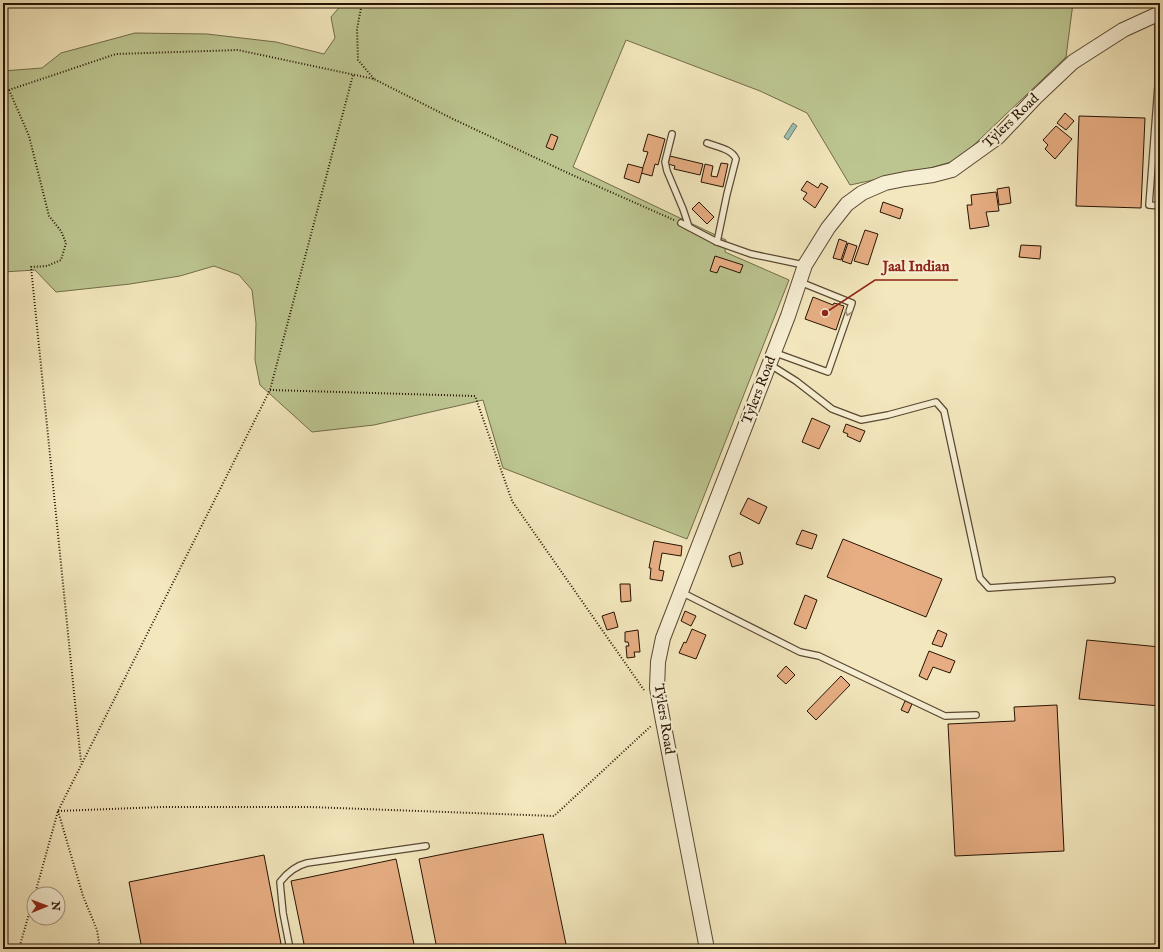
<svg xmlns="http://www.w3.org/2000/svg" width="1163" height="952" viewBox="0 0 1163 952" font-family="'IM FELL English',serif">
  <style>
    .green { fill: #bcc590; stroke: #726c4a }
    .water { fill: #9bc0b2; stroke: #6d7b6c }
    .building { fill: #e7ae83; stroke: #271303 }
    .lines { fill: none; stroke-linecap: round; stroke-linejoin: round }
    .service-casing { stroke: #5a4832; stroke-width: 8 }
    .tertiary-casing { stroke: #5a4832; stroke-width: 16 }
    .path { stroke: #271303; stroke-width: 2; stroke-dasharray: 1 2; stroke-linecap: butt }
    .service { stroke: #f7efd4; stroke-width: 5.5 }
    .tertiary { stroke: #f7efd4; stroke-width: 14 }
    .oneway { stroke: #998c76 }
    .labels { text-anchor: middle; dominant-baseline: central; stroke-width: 4; stroke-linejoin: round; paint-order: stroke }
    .street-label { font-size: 14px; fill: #271303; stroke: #f7efd4 }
    .leader { fill: none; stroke: #8f2418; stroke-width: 1.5 }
    .callout-dot { fill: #8f2418; stroke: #f7efd4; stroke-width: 1.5 }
    .callout-label { font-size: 15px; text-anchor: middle; font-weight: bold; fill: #8f2418; stroke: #f7efd4; stroke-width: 4; stroke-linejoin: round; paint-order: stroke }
  </style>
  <rect width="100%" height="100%" fill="#f3e7bd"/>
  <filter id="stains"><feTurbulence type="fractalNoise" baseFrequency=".005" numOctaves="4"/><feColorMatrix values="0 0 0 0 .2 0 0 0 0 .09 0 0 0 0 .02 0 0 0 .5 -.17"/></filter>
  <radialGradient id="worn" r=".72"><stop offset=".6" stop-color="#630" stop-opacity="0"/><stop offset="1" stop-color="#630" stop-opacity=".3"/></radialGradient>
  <polygon class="green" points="343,3 1073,3 1066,57 958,160 930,168 850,185 807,113 760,91 626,40 573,167 726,240 725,252 789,280 687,539 503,468 483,400 374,425 312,432 260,385 255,360 256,323 252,290 239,275 214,266 180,276 130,284 56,292 35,270 3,272 3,71 42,68 61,53 135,33 207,34 276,42 324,54 335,38 331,17"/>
  <polygon class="water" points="793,123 797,126 788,140 784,137"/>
  <g class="building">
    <polygon points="1065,113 1074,121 1066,130 1057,123"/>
    <polygon points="1079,116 1145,118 1141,208 1076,206"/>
    <polygon points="1056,126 1072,139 1055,159 1045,149 1048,145 1043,140"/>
    <polygon points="551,134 558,137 553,150 546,147"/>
    <polygon points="648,134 665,139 658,165 655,164 652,176 641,173 648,152 643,151"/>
    <polygon points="670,156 703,164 700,175 674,169 675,166 668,164"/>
    <polygon points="721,163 728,164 723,187 701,182 705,164 713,166 711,176 717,177"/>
    <polygon points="628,164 643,168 639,183 624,178"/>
    <polygon points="807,181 818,188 821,183 828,187 815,208 803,199 807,193 801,190"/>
    <polygon points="1009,187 1011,203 999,205 997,189"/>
    <polygon points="996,192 999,211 986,212 989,226 970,229 967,205 972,205 971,195"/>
    <polygon points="699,202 714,217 707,224 692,209"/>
    <polygon points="883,202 903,209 900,219 880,212"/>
    <polygon points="865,230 878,234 868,265 854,261"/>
    <polygon points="839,239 847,242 841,260 833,258"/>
    <polygon points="848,243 857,246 851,264 842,261"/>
    <polygon points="1021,245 1041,246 1040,259 1019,257"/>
    <polygon points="715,256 743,265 740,273 720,266 717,273 710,271"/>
    <polygon points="813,297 833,305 834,303 844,306 836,330 805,319"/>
    <polygon points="1160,320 1160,367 1156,366"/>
    <polygon points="812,418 830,426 819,449 802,442"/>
    <polygon points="846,424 865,431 860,442 847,436 848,434 843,432"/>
    <polygon points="748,498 767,507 759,524 740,514"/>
    <polygon points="802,530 817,535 812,549 796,544"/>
    <polygon points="843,539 942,579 926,617 827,577"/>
    <polygon points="654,541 682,546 681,556 662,553 659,570 664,571 662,581 650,579 651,568 649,568"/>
    <polygon points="740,552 743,564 732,567 729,556"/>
    <polygon points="620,584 630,584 631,601 621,602"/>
    <polygon points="805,595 817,600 806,629 794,624"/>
    <polygon points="685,611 696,616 691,626 681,621"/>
    <polygon points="614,612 618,627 607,630 602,616"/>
    <polygon points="692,629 706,635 696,659 679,653 684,642 686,643"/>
    <polygon points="638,630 640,652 634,652 635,657 627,658 626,646 629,646 628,642 625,642 625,632"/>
    <polygon points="938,630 947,634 942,647 932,644"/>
    <polygon points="1087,640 1160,647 1160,706 1079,699"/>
    <polygon points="929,651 955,661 950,673 933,667 927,680 919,676"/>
    <polygon points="786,666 795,675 786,684 777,676"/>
    <polygon points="841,676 850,685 816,720 807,711"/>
    <polygon points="905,701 912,704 908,713 901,710"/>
    <polygon points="1057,705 1064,851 955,856 948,724 1015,721 1014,707"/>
    <polygon points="543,834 567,949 437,949 419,859"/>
    <polygon points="264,855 282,949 142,949 129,882"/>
    <polygon points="396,859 415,949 305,949 291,881"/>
  </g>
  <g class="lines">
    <defs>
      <g id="service">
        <polyline points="1155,3 1158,14 1158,86 1149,205 1160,206"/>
        <polyline points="672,134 665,162 667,171 683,209 689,227"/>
        <path d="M707 143C717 147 732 149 736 159L727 194 717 242"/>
        <polyline points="681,223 717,242 751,254 804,265"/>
        <polyline points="773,352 828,372 852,303 800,282"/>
        <polyline points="769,364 796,381 832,409 861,420 888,415 936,402 944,411 980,578 989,588 1112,580"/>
        <polyline points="681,592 800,652 819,656 945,716 976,715"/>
        <path d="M290 949 283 913 280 882C287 873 295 866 307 863L426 846"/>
      </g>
      <polyline id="tertiary" points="707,949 662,716 657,688 658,662 663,638 788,316 805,265 828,228 847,204 862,193 885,183 905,179 933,175 952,170 998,137 1036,97 1073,62 1123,30 1160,13"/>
    </defs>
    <use href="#service" class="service-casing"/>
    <use href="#tertiary" class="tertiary-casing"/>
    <g class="path">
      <polyline points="362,3 357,29 358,60 374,79"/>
      <polyline points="9,90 29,136 49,216 61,231 66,243 61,260 47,266 31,267 81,762"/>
      <polyline points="3,92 116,54 238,50 374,79 453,119 570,174 674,220"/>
      <polyline points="270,390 475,396 512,501 644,690"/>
      <polyline points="58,811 162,807 310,807 554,816 651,726"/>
      <polyline points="58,811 83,896 97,930 100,949"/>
      <polyline points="35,894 58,811 270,390 353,75"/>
      <polyline points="19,949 34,896"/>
    </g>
    <use href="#service" class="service"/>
    <use href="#tertiary" class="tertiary"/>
  </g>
  <defs><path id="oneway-chevron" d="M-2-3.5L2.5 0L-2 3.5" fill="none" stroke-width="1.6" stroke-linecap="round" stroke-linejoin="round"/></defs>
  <use class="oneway" href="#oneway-chevron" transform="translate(848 313) rotate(109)"/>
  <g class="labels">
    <g class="street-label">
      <text transform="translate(1011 121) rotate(-44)">Tylers Road</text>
      <text transform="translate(759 390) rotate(-69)">Tylers Road</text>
      <text transform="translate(664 719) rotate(81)">Tylers Road</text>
    </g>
  </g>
  <path class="leader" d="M825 313L875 280H958"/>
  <circle class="callout-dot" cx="825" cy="313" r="4"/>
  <g class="callout-label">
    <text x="916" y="271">Jaal Indian</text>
  </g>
  <rect width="1163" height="952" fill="none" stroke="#f3e7bd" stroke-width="16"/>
  <rect x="4" y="4" width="1155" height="944" fill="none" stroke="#271303" stroke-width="2"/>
  <rect x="8" y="8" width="1147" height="936" fill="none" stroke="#271303"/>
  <g transform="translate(46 906) rotate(89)"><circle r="19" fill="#f7efd4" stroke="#a49780"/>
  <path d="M0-3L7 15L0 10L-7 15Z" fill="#8f2418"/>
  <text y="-6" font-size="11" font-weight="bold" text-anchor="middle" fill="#271303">N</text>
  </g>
  <rect width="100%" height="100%" filter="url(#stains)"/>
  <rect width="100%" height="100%" fill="url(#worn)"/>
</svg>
